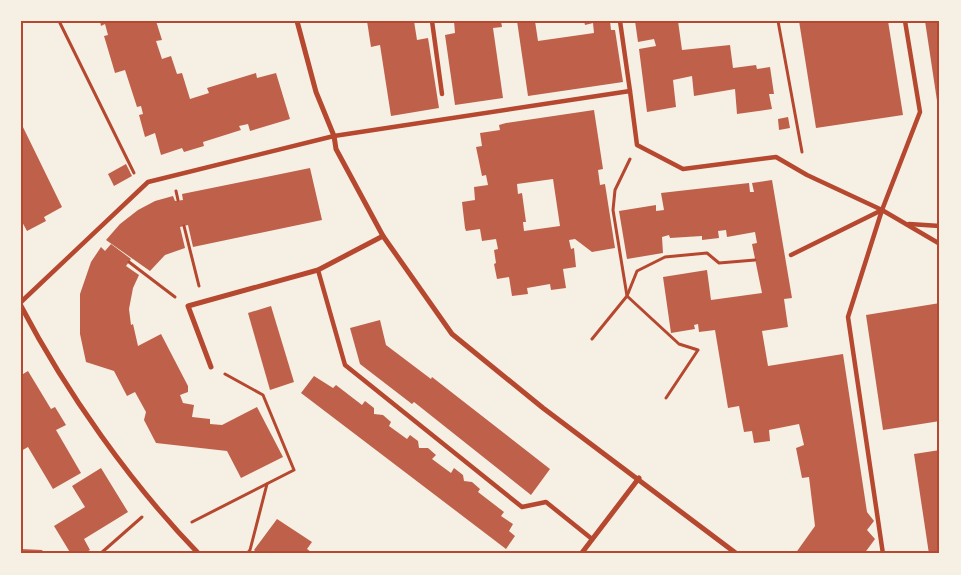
<svg xmlns="http://www.w3.org/2000/svg" width="961" height="575" viewBox="0 0 961 575" font-family="'Alegreya Sans',sans-serif">
  <style>
    .building { fill: #bf614a; fill-rule: evenodd }
    .lines { fill: none; stroke-linecap: round; stroke-linejoin: round }
    .path { stroke: #b5482f; stroke-width: 3 }
    .pedestrian { stroke: #b5482f; stroke-width: 4.5 }
    .minor { stroke: #b5482f; stroke-width: 5 }
    .neatline { fill: none; stroke: #b5482f; stroke-width: 2 }
  </style>
  <rect width="100%" height="100%" fill="#f6efe4"/>
  <g class="building">
    <polygon points="100,21 156,21 162,40 156,41 162,59 171,56 177,74 182,73 190,99 209,93 207,88 256,73 257,78 276,73 290,119 250,131 248,124 239,126 241,130 203,142 204,146 184,152 182,148 161,155 155,133 145,137 139,115 143,114 141,106 137,107 125,70 115,73 104,36 108,35 105,24 101,26"/>
    <polygon points="367,21 414,21 417,40 428,38 439,108 391,116 380,45 371,47"/>
    <polygon points="454,21 501,21 502,27 493,28 503,98 455,105 445,35 455,33"/>
    <polygon points="517,21 535,21 538,41 594,33 593,23 585,25 584,21 610,21 611,30 615,30 623,82 528,96"/>
    <polygon points="635,21 678,21 682,50 730,45 733,68 756,65 757,69 770,67 774,94 769,94 772,109 737,114 735,89 694,96 692,76 673,80 676,107 647,112 639,49 656,46 654,39 638,42"/>
    <polygon points="799,21 888,21 903,115 816,128"/>
    <polygon points="925,21 940,21 940,114 939,114"/>
    <path d="M594 110 603 169 598 170 600 185 605 184 615 248 592 252 575 239 569 240 571 249 574 248 576 267 563 269 566 288 551 290 550 284 527 288 528 294 512 296 509 277 497 279 494 264 496 263 494 250 498 249 496 239 482 241 480 229 466 231 465 228 462 202 475 200 474 187 488 185 486 175 482 176 476 147 482 146 480 133 500 130 499 125 506 123ZM553 179 560 226 524 231 523 222H526L522 193 518 194 517 184Z"/>
    <polygon points="788,117 790,128 779,130 778,119"/>
    <polygon points="21,123 62,207 44,217 46,221 27,231 21,220"/>
    <polygon points="126,164 132,176 114,186 108,174"/>
    <polygon points="310,168 322,220 193,247 188,225 180,227 185,248 165,255 150,271 106,240 120,224 138,210 155,201 173,196 175,201 183,200 182,194"/>
    <polygon points="772,180 792,298 784,299 788,327 762,331 768,366 843,354 867,512 874,521 867,530 875,539 864,554 795,554 815,526 809,477 802,478 796,448 804,445 799,424 769,430 770,441 754,443 752,431 744,432 739,406 728,408 715,330 699,332 698,324 694,325 695,329 671,333 663,277 707,270 711,300 762,293 752,244 757,243 755,232 727,237 726,230 718,231 719,238 702,240 702,236 670,238 669,235 662,237 663,253 627,259 619,211 656,205 656,211 664,210 661,193 749,183 750,192 754,192 752,183"/>
    <polygon points="111,244 131,259 126,266 139,275 133,288 129,309 131,325 133,324 138,346 161,334 188,386 188,392 180,395 183,403 194,405 192,417 210,419 210,424 222,425 257,407 283,457 241,478 227,451 156,443 144,420 146,412 135,392 127,396 114,371 86,362 80,334 80,294 91,262 101,247 105,251"/>
    <polygon points="940,303 940,421 883,430 866,315"/>
    <polygon points="271,306 294,382 270,390 248,313"/>
    <polygon points="380,320 386,345 431,379 432,377 550,469 531,495 414,402 412,404 360,364 350,328"/>
    <polygon points="28,371 51,409 55,407 66,425 56,430 81,473 53,489 28,447 21,451 21,372 23,374"/>
    <polygon points="314,376 333,388 336,385 362,405 365,401 374,408 374,414 383,415 391,422 389,426 407,439 410,435 418,441 419,448 428,448 436,455 432,459 451,473 454,468 463,475 464,481 472,482 480,489 478,492 504,512 501,516 513,524 509,531 515,536 506,549 301,393"/>
    <polygon points="940,450 940,554 929,554 914,454"/>
    <polygon points="101,468 128,512 84,539 90,550 83,554 71,554 54,526 85,507 72,486"/>
    <polygon points="277,519 312,542 307,549 314,554 258,554 254,550"/>
    <polygon points="21,549 42,550 45,554 21,554"/>
  </g>
  <g class="lines">
    <g class="path">
      <polyline points="59,21 134,173"/>
      <polyline points="778,21 802,152"/>
      <polyline points="176,191 178,200"/>
      <polyline points="184,226 199,286"/>
      <polyline points="129,262 175,297"/>
      <polyline points="592,339 627,296 613,210 615,190 630,159"/>
      <polyline points="666,398 698,350 679,344 627,296 637,271 665,257 707,253 719,263 755,260"/>
      <polyline points="192,522 294,470 263,395 225,374"/>
      <polyline points="100,554 142,517"/>
      <polyline points="247,554 250,550 267,484"/>
    </g>
    <g class="pedestrian">
      <polyline points="432,21 442,94"/>
      <polyline points="620,21 630,91"/>
      <polyline points="909,224 940,226"/>
      <polyline points="791,255 882,210"/>
      <polyline points="318,270 345,365 522,507 546,502 592,539"/>
      <polyline points="21,302 148,182 334,136 630,91 637,145 683,169 776,157 807,175 882,210 940,244"/>
      <polyline points="883,554 848,317 882,210 920,112 905,21"/>
    </g>
    <g class="minor">
      <polyline points="297,21 316,92 334,136 336,149 383,236 452,334 543,408 737,554"/>
      <path d="M21 306C66 392 131 484 199 554"/>
      <polyline points="211,367 188,306 318,270 383,236"/>
      <polyline points="581,554 639,478"/>
    </g>
  </g>
  <rect width="961" height="575" fill="none" stroke="#f6efe4" stroke-width="45"/>
  <rect x="22" y="22" width="916" height="530" class="neatline"/>
</svg>
